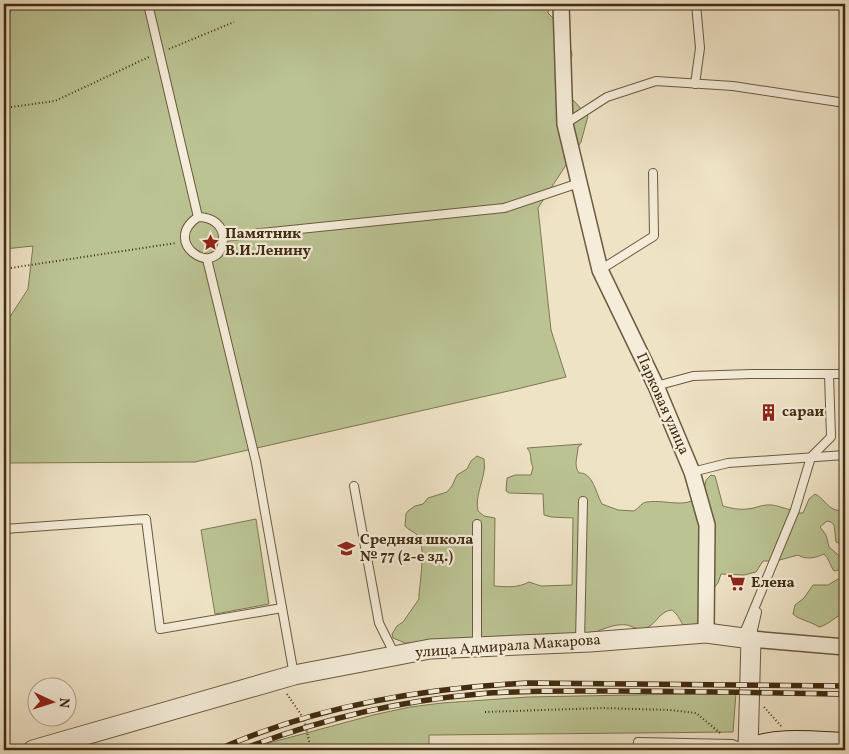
<svg xmlns="http://www.w3.org/2000/svg" width="849" height="754" viewBox="0 0 849 754" font-family="Vollkorn,serif">
  <style>
    .green { fill: #bbc393; stroke: #7e7752 }
    .lines { fill: none; stroke-linecap: round; stroke-linejoin: round }
    .service-casing { stroke: #6c593e; stroke-width: 10 }
    .minor-casing { stroke: #6c593e; stroke-width: 18 }
    .tertiary-casing { stroke: #6c593e; stroke-width: 21 }
    .secondary-casing { stroke: #412b11; stroke-width: 22 }
    .path { stroke: #412b11; stroke-width: 2; stroke-dasharray: 1 2.5; stroke-linecap: butt }
    .service { stroke: #f5edda; stroke-width: 8 }
    .minor { stroke: #f5edda; stroke-width: 15 }
    .tertiary { stroke: #f5edda; stroke-width: 19 }
    .secondary { stroke: #f5edda; stroke-width: 20 }
    .rail-casing { stroke: #412b11; stroke-width: 5.5 }
    .rail { stroke: #f5edda; stroke-width: 4; stroke-dasharray: 11; stroke-linecap: butt }
    .labels { text-anchor: middle; dominant-baseline: central; stroke-width: 4.5; stroke-linejoin: round; paint-order: stroke }
    .poi-label { font-size: 15px; font-weight: bold; fill: #412b11; stroke: #f5edda; text-anchor: start }
    .street-label { font-size: 15px; fill: #412b11; stroke: #f5edda }
  </style>
  <rect width="100%" height="100%" fill="#efe3c6"/>
  <filter id="stains"><feTurbulence type="fractalNoise" baseFrequency=".004" numOctaves="4"/><feColorMatrix values="0 0 0 0 .2 0 0 0 0 .09 0 0 0 0 .02 0 0 0 .5 -.17"/></filter>
  <radialGradient id="worn" r=".72"><stop offset=".6" stop-color="#630" stop-opacity="0"/><stop offset="1" stop-color="#630" stop-opacity=".3"/></radialGradient>
  <g class="green">
    <polygon points="14,4 549,4 548,13 565,30 572,54 569,72 572,99 588,116 581,142 538,208 551,330 566,377 513,390 195,462 4,463 4,326 28,289 33,246 4,249 4,17 8,17"/>
    <path d="M582 444 578 447C578 456 573 465 579 473 593 472 596 494 602 504L618 510 634 511C639 508 642 502 647 502 670 499 687 511 704 492L706 480 711 475 715 476 723 506C730 508 739 510 747 509 754 509 760 505 767 505 777 504 785 510 795 510L797 513H803L809 499 815 494C827 500 828 513 845 510V546L836 542 834 525 831 522 827 521 820 527 826 535 829 547 845 561 842 569 834 571C830 566 829 558 824 554 816 558 805 560 798 555L776 561H763L756 572 744 575 721 574 718 583 712 590 701 624C676 631 686 621 672 610 659 611 657 624 646 628 639 631 634 627 627 625 616 623 598 630 589 636L413 643H405L393 638 392 634 397 626 403 622 419 599V595C420 582 426 545 418 536 414 531 408 530 405 526L406 514 408 511 415 506 423 504 428 498 447 492 452 486 457 475 467 469 471 461 477 456 484 459C484 463 485 467 484 471 482 484 475 498 478 511L484 516 495 518 494 586C506 587 518 588 529 582L541 586 572 585 573 518 551 517 544 515 543 494 509 493 506 491 507 478 515 475H531L533 467C529 461 533 454 527 448Z"/>
    <polygon points="256,519 269,604 215,614 201,530"/>
    <path d="M838 579H843L845 583V613C835 616 829 625 819 627 810 621 799 620 793 614L795 605 804 598 813 585H828Z"/>
    <polygon points="736,693 733,732 434,735 429,735 429,744 432,750 292,750 291,747 286,744 267,750 253,750 269,743 373,715 410,707 442,703 528,697"/>
  </g>
  <g class="lines">
    <defs>
      <g id="service">
        <polyline points="148,4 198,217"/>
        <polyline points="695,84 700,48 696,4"/>
        <polyline points="565,124 607,97 656,81 733,86 845,103"/>
        <path d="M198 217C212 217 224 225 223 240 219 281 159 243 198 217Z"/>
        <polyline points="223,237 504,208 579,183"/>
        <polyline points="207,259 256,462 294,675"/>
        <polyline points="600,270 654,236 653,173"/>
        <polyline points="656,386 693,376 751,374 845,374"/>
        <polyline points="692,472 728,463 845,455"/>
        <polyline points="354,486 379,623 395,655"/>
        <polyline points="477,524 477,647"/>
        <polyline points="4,529 146,519 160,629 282,608"/>
        <polyline points="742,638 795,510 811,457 831,437 829,374"/>
        <polyline points="751,639 757,612"/>
        <polyline points="580,643 583,501"/>
        <polyline points="637,750 638,742 732,744 746,749"/>
      </g>
      <g id="minor">
        <polyline points="561,4 565,124 600,270 656,386 692,472 707,525 706,633"/>
        <polyline points="751,639 845,647"/>
      </g>
      <polyline id="tertiary" points="33,750 294,675 430,649 590,642 706,633 751,639 748,750"/>
      <path id="secondary" d="M748 750C772 736 818 742 845 743"/>
    </defs>
    <use href="#service" class="service-casing"/>
    <use href="#minor" class="minor-casing"/>
    <use href="#tertiary" class="tertiary-casing"/>
    <use href="#secondary" class="secondary-casing"/>
    <g class="path">
      <polyline points="169,49 234,22"/>
      <polyline points="4,108 55,101 151,56"/>
      <polyline points="4,269 176,243"/>
      <polyline points="287,694 304,719 311,750"/>
      <polyline points="764,707 781,726"/>
      <polyline points="485,712 603,708 670,710 696,713 720,733"/>
    </g>
    <use href="#service" class="service"/>
    <use href="#minor" class="minor"/>
    <use href="#tertiary" class="tertiary"/>
    <use href="#secondary" class="secondary"/>
    <defs>
      <g id="rail">
        <path d="M217 750C316 706 421 688 529 683L845 686"/>
        <path d="M241 750C317 720 398 701 479 694 523 690 567 691 611 691 689 691 767 693 845 694"/>
      </g>
    </defs>
    <use href="#rail" class="rail-casing"/>
    <use href="#rail" class="rail"/>
  </g>
  <defs>
    <symbol id="sight-bare" viewBox="-9 -9 18 18"><path d="M0-6L1.8-2.2L6-1.7L2.9 1.2L3.7 5.4L0 3.3L-3.7 5.4L-2.9 1.2L-6-1.7L-1.8-2.2Z" fill="#8f2418" stroke="#f5edda" stroke-width="2.5" paint-order="stroke"/></symbol>
    <symbol id="building-bare" viewBox="-9 -9 18 18"><path d="M-4-6H4V6H1V3H-1V6H-4ZM-2.5-4.3h1.7v1.8h-1.7ZM.8-4.3h1.7v1.8H.8ZM-2.5-1h1.7V.8h-1.7ZM.8-1h1.7V.8H.8Z" fill="#8f2418" stroke="#f5edda" stroke-width="2.5" paint-order="stroke"/></symbol>
    <symbol id="school-bare" viewBox="-9 -9 18 18"><path d="M0-5L7-2L0 1L-7-2ZM-4 1L0 2.5L4 1V4Q0 6-4 4Z" fill="#8f2418" stroke="#f5edda" stroke-width="2.5" paint-order="stroke"/></symbol>
    <symbol id="supermarket-bare" viewBox="-9 -9 18 18"><path d="M-6-5.5h2.5l.6 2H6L4.5 2H-2.5L-4.4-4H-6ZM-1.5 3.2a1.3 1.3 0 1 0 .1 0ZM3 3.2a1.3 1.3 0 1 0 .1 0Z" fill="#8f2418" stroke="#f5edda" stroke-width="2.5" paint-order="stroke"/></symbol>
  </defs>
  <g fill-rule="evenodd">
    <use href="#sight-bare" x="198" y="230" width="25" height="25"/>
    <use href="#building-bare" x="756" y="400" width="25" height="25"/>
    <use href="#school-bare" x="334" y="536" width="25" height="25"/>
    <use href="#supermarket-bare" x="724" y="570" width="25" height="25"/>
  </g>
  <g class="labels">
    <g class="poi-label">
      <text x="225" y="234">Памятник<tspan x="225" dy="17">В.И.Ленину</tspan></text>
      <text x="782" y="412">сараи</text>
      <text x="360" y="540">Средняя школа<tspan x="360" dy="17">№ 77 (2-е зд.)</tspan></text>
      <text x="751" y="583">Елена</text>
    </g>
    <g class="street-label">
      <text transform="translate(662 404) rotate(66)">Парковая улица</text>
      <text transform="translate(508 647) rotate(-4)">улица Адмирала Макарова</text>
    </g>
  </g>
  <rect width="849" height="754" fill="none" stroke="#efe3c6" stroke-width="20"/>
  <rect x="5" y="5" width="839" height="744" fill="none" stroke="#412b11" stroke-width="2.5"/>
  <rect x="10" y="10" width="829" height="734" fill="none" stroke="#412b11"/>
  <g transform="translate(52 702) rotate(94)"><circle r="24" fill="#f5edda" stroke="#ad9f8a"/>
  <path d="M0-4L9 19L0 12L-9 19Z" fill="#8f2418"/>
  <text y="-8" font-size="14" font-weight="bold" text-anchor="middle" fill="#412b11">N</text>
  </g>
  <rect width="100%" height="100%" filter="url(#stains)"/>
  <rect width="100%" height="100%" fill="url(#worn)"/>
</svg>
